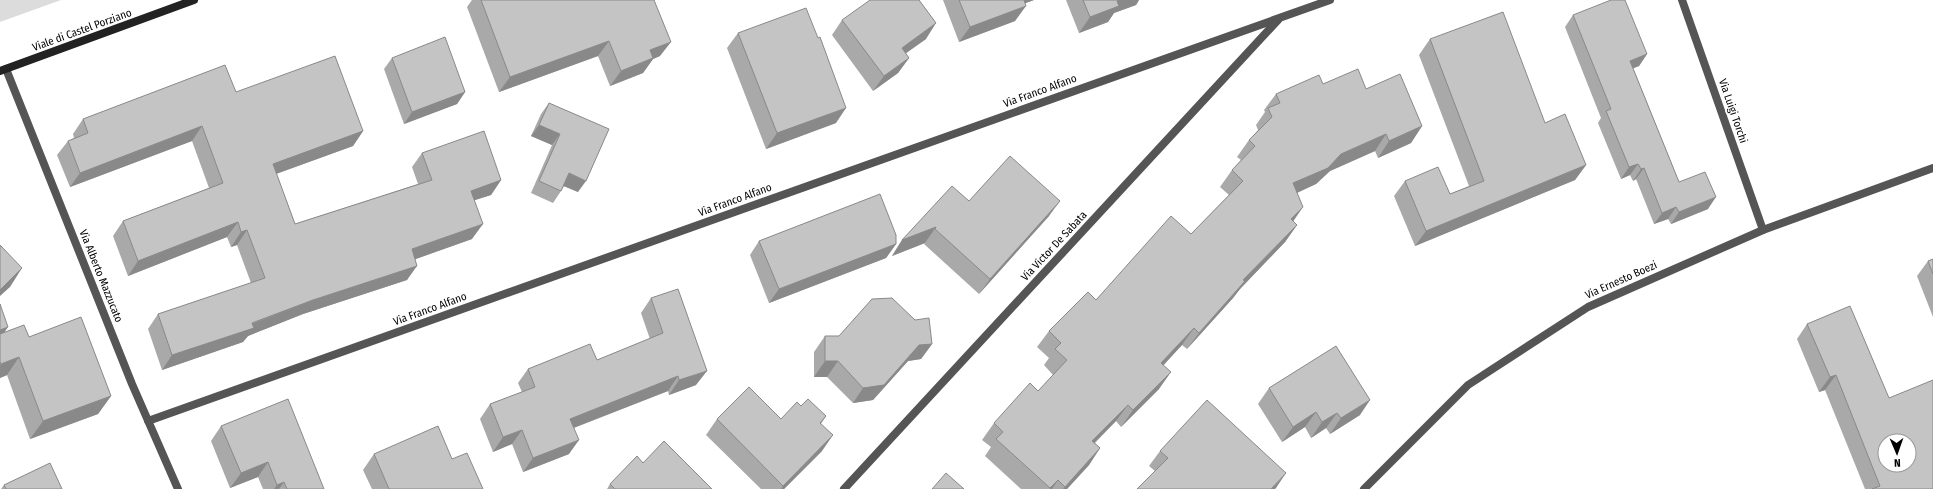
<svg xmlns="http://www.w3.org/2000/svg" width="1933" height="489" viewBox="0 0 1933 489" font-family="'Fira Sans Condensed',sans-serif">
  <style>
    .green { fill: #dcdcdc }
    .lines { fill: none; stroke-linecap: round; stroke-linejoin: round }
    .street { stroke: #555; stroke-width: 8 }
    .secondary { stroke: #222; stroke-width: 8 }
    .wall { fill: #a9a9a9 }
    .shaded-wall { fill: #898989 }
    .building { fill: #c4c4c4; stroke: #898989; fill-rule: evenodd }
    .labels { text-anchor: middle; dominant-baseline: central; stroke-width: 3.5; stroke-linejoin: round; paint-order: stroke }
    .street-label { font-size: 11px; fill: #000; stroke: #fff }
  </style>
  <rect width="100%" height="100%" fill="#fff"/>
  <polygon class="green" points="0,0 61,0 0,22"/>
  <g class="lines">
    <g class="street">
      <polyline points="1682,0 1763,230"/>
      <polyline points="6,69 132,384 178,489"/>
      <polyline points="148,421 1330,0"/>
      <polyline points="844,489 1278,20"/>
      <polyline points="1364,489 1468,385 1588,307 1763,230 1933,168"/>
    </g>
    <polyline class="secondary" points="0,71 194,0"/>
  </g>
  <g class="wall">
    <polygon points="472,0 654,0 660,56 653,59 643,73 610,86 598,56 499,92 467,7"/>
    <polygon points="943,0 1034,0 1025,3 1015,21 959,42"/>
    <polygon points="1066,0 1139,0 1136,5 1114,13 1108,22 1079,33"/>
    <polygon points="1573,15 1647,54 1639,66 1633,68 1679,182 1708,209 1671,224 1668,219 1654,224 1636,179 1633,181 1630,175 1621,179 1598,123 1601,118 1565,27"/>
    <polygon points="842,20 926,39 905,53 909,58 898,73 873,91 832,35"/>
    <polygon points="738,33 836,123 766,149 727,48"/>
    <polygon points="1430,39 1545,123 1586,165 1575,180 1415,246 1394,196 1405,181 1450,194 1469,186 1419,55"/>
    <polygon points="392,58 465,92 457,104 404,124 384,69"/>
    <polygon points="1323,84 1366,89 1422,126 1411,143 1378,158 1375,151 1330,171 1316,184 1297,193 1293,221 1297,225 1285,242 1240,289 1233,298 1187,349 1182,345 1163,365 1159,389 1121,427 1116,421 1095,443 1100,448 1089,465 1067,489 1021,489 985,456 991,447 982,440 994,423 1038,391 1053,375 1044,365 1049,358 1037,347 1049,331 1096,300 1191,234 1229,195 1220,187 1232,170 1241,160 1237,157 1249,140 1258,130 1256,125 1265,112 1264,110 1276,94"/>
    <polygon points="236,92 363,131 353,146 276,174 295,224 418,184 412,167 422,153 501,180 491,195 474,200 472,239 415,259 407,280 303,314 248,336 243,342 162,370 148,329 158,314 251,283 237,245 231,247 227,237 128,276 113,236 123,221 209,188 192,141 70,187 57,155 68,141 74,138 73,134 83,119"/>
    <polygon points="549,103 578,192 564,186 561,191 553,203 531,193 552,145 531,136 541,114"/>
    <polygon points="969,201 1049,216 979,294 924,244 925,243 892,256 902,240"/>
    <polygon points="759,241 896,244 886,258 769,303 750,255"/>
    <polygon points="1933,259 1933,317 1917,276 1928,261"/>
    <polygon points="651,298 696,385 669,395 668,391 574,428 569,454 523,472 512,444 493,452 480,419 490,404 522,392 518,383 528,369 597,360 650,339 641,313"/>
    <polygon points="0,304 5,332 29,337 111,396 98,414 30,439 7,375 0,378"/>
    <polygon points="1807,324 1933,489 1865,489 1825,390 1819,392 1797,339"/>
    <polygon points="825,336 932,344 921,359 908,361 873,400 853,403 827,377 814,377 814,352"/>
    <polygon points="1269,388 1360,415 1330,434 1326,428 1311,438 1305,427 1282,442 1258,404"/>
    <polygon points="801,406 826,416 821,424 822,451 784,489 761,489 706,435 717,419 781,419"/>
    <polygon points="221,426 324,489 263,489 258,477 230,488 211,441"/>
    <polygon points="1160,451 1286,473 1155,471 1149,466"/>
    <polygon points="374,454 452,459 483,489 372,489 363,470"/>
    <polygon points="643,463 712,489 607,489 610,484"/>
    <polygon points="4,485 62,489 1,489"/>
  </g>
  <g class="shaded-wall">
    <polygon points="1016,0 1034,0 1010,9"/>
    <polygon points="1118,0 1139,0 1136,5 1114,13 1108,22 1079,33 1090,17"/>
    <polygon points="1026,6 1015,21 959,42 970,27"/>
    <polygon points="936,23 926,39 891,64 902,48"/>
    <polygon points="609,41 598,56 499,92 510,77"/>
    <polygon points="671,42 660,56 653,59 643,73 610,86 621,71 650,50"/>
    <polygon points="1647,54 1639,66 1622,73 1630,61"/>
    <polygon points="909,58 898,73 873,91 884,76"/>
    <polygon points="465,92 457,104 404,124 412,112"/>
    <polygon points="846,108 836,123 766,149 777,133"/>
    <polygon points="539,125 560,134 552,145 531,136"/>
    <polygon points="202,126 192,141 70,187 80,173"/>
    <polygon points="1422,126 1411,143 1378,158 1389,141"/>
    <polygon points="363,131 353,146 262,179 273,164"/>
    <polygon points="1386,134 1375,151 1330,171 1316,184 1281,200 1293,183 1341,154"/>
    <polygon points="1638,164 1630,175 1621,179 1629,167"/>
    <polygon points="1586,165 1575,180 1415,246 1426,231"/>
    <polygon points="1644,168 1636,179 1633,181 1641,169"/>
    <polygon points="569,173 586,181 578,192 561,185"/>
    <polygon points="501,180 491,195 460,205 471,191"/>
    <polygon points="1716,197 1708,209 1671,224 1679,212"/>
    <polygon points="1060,201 1049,216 979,294 990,279"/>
    <polygon points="1303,207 1292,223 1291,219"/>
    <polygon points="1676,207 1668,219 1654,224 1662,213"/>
    <polygon points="238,222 227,237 128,276 138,261"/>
    <polygon points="483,224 472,239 402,264 412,249"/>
    <polygon points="1297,225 1285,242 1240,289 1233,298 1187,349 1199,333 1243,280"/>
    <polygon points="936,227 925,243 892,256 902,240"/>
    <polygon points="247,230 237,245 231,247 241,232"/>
    <polygon points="896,244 886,258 769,303 779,289"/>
    <polygon points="417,266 407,280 303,314 248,336 243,342 162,370 172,355 313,300"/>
    <polygon points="22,268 10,287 0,296 0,290"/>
    <polygon points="8,327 0,339 0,330"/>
    <polygon points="1194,328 1182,345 1150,380 1161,363"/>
    <polygon points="932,344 921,359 908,361 873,400 853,403 863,388 919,345"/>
    <polygon points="19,357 7,375 0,378 0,365 1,364"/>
    <polygon points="825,361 838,361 827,377 814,377"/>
    <polygon points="707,371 696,385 669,395 679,380"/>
    <polygon points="1171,372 1159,389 1121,427 1133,410"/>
    <polygon points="1836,375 1825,390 1819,392 1830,377"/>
    <polygon points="678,376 668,391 560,433 570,419"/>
    <polygon points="111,396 98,414 30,439 43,421"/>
    <polygon points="1370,400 1360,415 1330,434 1341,418"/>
    <polygon points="1128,405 1116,421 1080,457 1092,441"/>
    <polygon points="1316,412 1305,427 1282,442 1293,427"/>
    <polygon points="1337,413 1326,428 1311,438 1322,422"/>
    <polygon points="522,430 512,444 493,452 503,437"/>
    <polygon points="833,435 822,451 784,489 781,489 783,486"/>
    <polygon points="579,440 569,454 523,472 533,458"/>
    <polygon points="1100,448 1089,465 1067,489 1063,489"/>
    <polygon points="268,462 258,477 230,488 241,473"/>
    <polygon points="1286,473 1276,488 1275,489 1271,489"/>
    <polygon points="1058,480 1052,489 1050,489 1050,488"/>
    <polygon points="284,482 279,489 274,489 277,485"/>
  </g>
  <g class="building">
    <polygon points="481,0 654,0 671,42 650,50 653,58 621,71 609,41 510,77"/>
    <polygon points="870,0 919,0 936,23 902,48 909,58 884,76 842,20"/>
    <polygon points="959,0 1024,0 1026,6 970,27"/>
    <polygon points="1083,0 1118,0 1117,1 1119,6 1090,17"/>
    <polygon points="1611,0 1625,0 1647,54 1630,61 1679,182 1705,172 1716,197 1679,212 1676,207 1662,213 1644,168 1641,169 1638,164 1629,167 1606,111 1611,109 1573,15"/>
    <polygon points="806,8 818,38 820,37 846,108 777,133 738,33"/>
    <polygon points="1503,12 1545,123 1565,114 1586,165 1426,231 1405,181 1438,167 1450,194 1484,181 1430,39"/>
    <polygon points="445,37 465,92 412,112 392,58"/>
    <polygon points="335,56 363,131 273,164 295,224 432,180 422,153 484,131 501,180 471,191 483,224 412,249 417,266 313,300 252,323 254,328 172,355 158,314 265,278 247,230 241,232 238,222 138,261 123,221 223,183 202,126 80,173 68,141 88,133 83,119 225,65 236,92"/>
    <polygon points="1358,69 1366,89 1400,74 1422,126 1389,141 1386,134 1341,154 1328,168 1293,183 1303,207 1291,219 1297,225 1243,280 1245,281 1199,333 1194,328 1161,363 1171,372 1133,410 1128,405 1092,441 1100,448 1065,487 1058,480 1050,488 996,439 1003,432 994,423 1030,383 1038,391 1067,360 1055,349 1061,343 1049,331 1088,292 1096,300 1171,216 1191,234 1243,181 1232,170 1255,146 1249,140 1272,117 1268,108 1280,103 1276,94 1319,75 1323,84"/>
    <polygon points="549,103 609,129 586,181 569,173 561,191 539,181 560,134 539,125"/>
    <polygon points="1010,156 1060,201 990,279 935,229 936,227 902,240 952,186 969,201"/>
    <polygon points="880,194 896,235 896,244 779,289 759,241"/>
    <polygon points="0,245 22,268 0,290"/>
    <polygon points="1933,259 1933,274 1928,261"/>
    <polygon points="678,289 707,371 679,380 678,376 570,419 579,440 533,458 522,430 503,437 490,404 535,387 528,369 590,344 597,360 663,333 651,298"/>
    <polygon points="892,298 915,320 929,318 932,344 919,345 884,385 863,388 838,361 825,361 825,336 839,336 872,299"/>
    <polygon points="0,304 8,327 0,330"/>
    <path d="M1850 306 1889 398 1933 380V489H1872L1880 486 1836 375 1830 377 1807 324ZM1885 441H1909V465H1885Z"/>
    <polygon points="81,317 111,396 43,421 19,357 1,364 0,362 0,334 24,325 29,337"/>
    <polygon points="1336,346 1370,400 1341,418 1337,413 1322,422 1316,412 1293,427 1269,388"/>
    <polygon points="749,387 781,419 797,402 801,406 808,399 826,416 820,423 833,435 783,486 717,419"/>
    <polygon points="288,399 324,489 287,489 284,482 277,485 268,462 241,473 221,426"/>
    <polygon points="1207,400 1286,473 1271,489 1137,489 1168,458 1160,451"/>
    <polygon points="438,426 452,459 467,453 483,489 389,489 374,454"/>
    <polygon points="664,441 712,489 615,489 610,484 637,456 643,463"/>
    <polygon points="50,463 62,489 6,489 4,485"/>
    <polygon points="946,473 964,489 932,489"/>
  </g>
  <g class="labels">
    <g class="street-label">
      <text transform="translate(82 30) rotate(-20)">Viale di Castel Porziano</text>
      <text transform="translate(1040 91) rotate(-20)">Via Franco Alfano</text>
      <text transform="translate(1733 111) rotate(71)">Via Luigi Torchi</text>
      <text transform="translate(735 200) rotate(-20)">Via Franco Alfano</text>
      <text transform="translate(1054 246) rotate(-47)">Via Victor De Sabata</text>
      <text transform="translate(101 276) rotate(68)">Via Alberto Mazzucato</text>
      <text transform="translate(1621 280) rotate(-24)">Via Ernesto Boezi</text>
      <text transform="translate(430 309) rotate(-20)">Via Franco Alfano</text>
    </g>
  </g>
  <g transform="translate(1897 453) rotate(178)"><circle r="19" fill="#ffffff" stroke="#999999"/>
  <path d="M0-3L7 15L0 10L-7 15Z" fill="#000000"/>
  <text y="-6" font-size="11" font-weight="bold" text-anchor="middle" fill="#000000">N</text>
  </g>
</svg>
